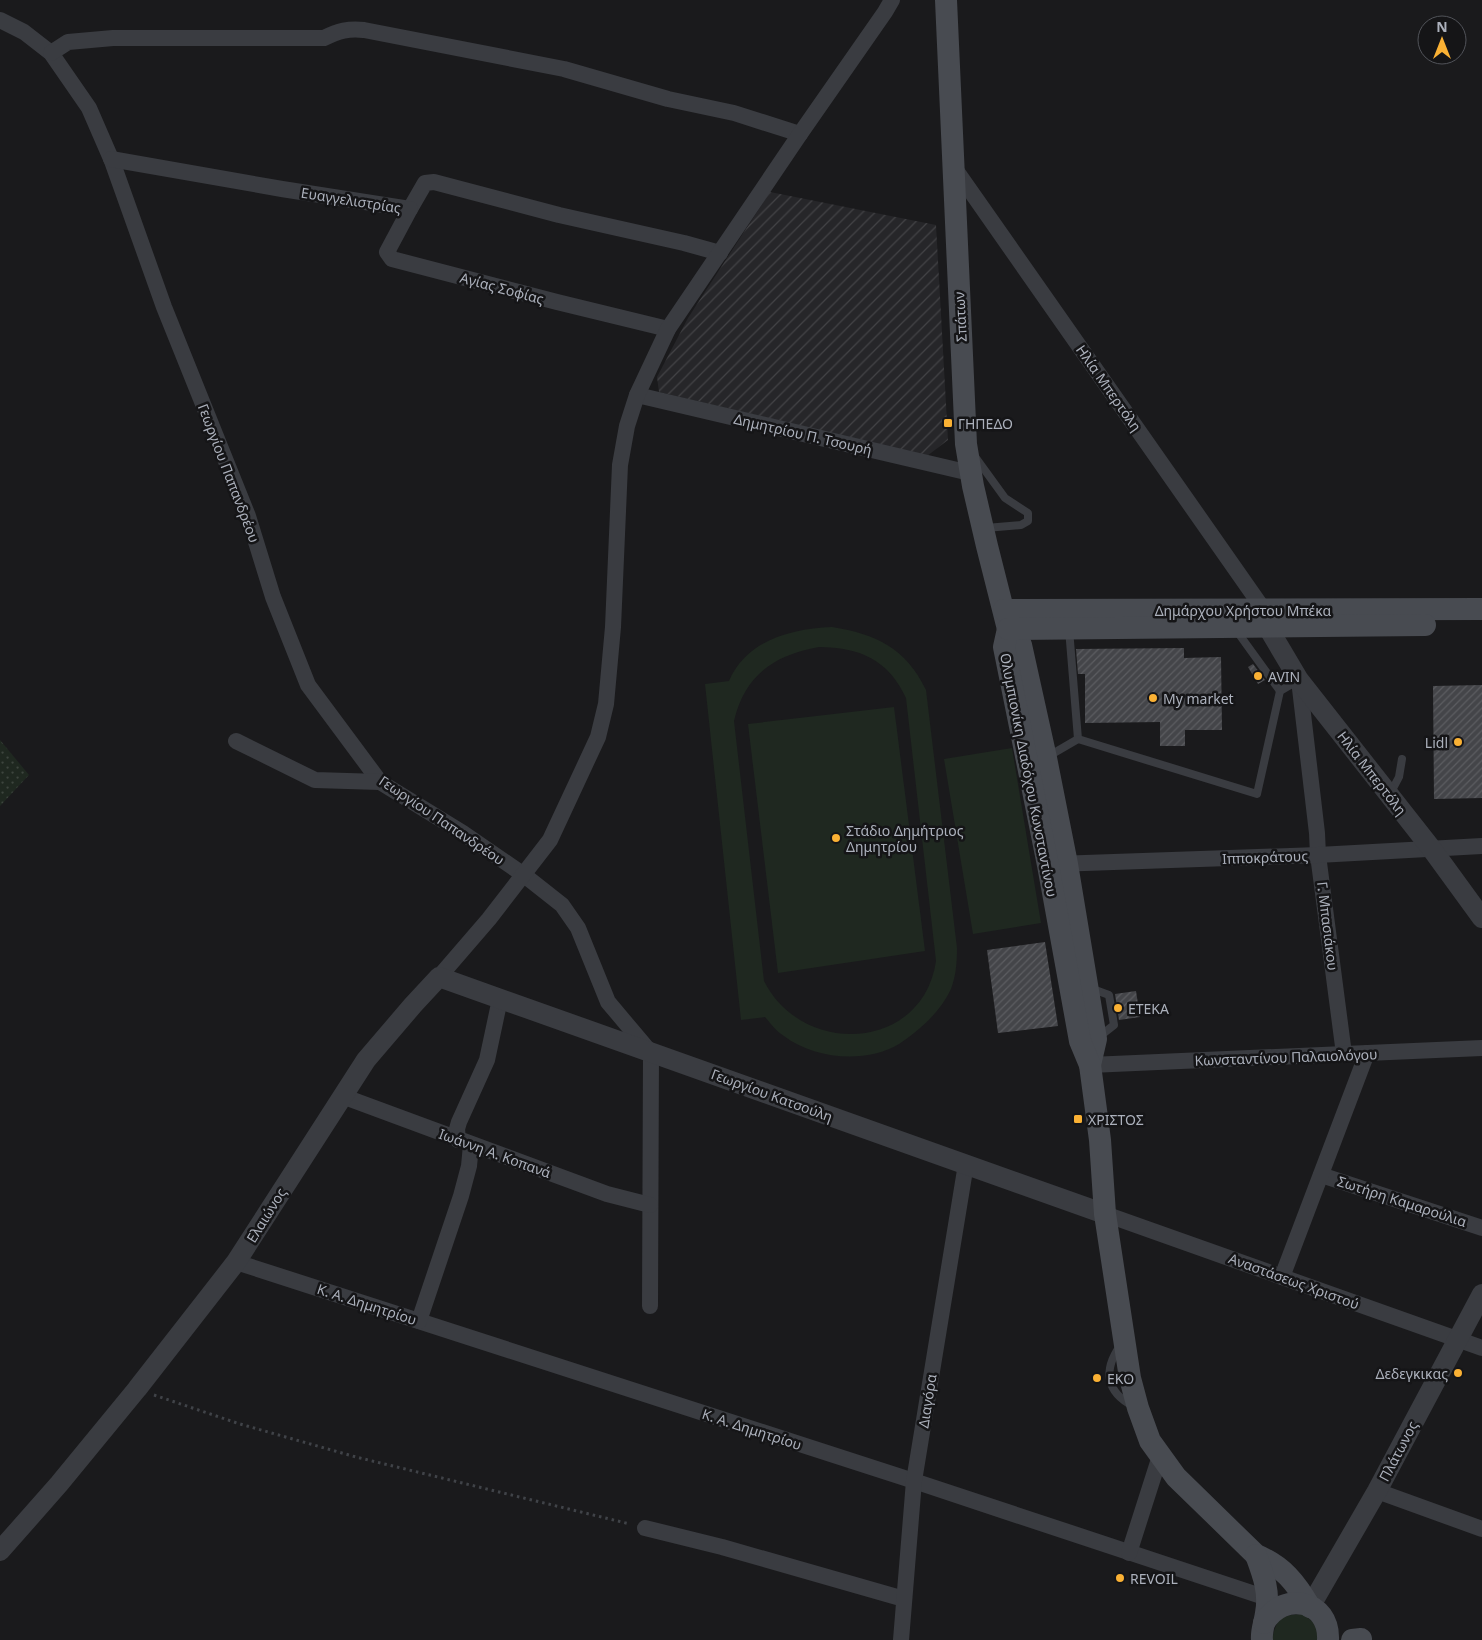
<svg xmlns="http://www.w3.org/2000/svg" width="1482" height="1640" viewBox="0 0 1482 1640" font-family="'Noto Sans',sans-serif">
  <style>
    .industrial { fill: url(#industrial-furrows) }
    .grass { fill: url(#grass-dots) }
    .park { fill: #1f2820; fill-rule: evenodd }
    .building { fill: url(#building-hatch) }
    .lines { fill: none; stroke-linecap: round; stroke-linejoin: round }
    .path { stroke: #404348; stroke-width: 3; stroke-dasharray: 2.5 4; stroke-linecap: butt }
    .service { stroke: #3a3c41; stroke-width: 8 }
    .minor { stroke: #3a3c41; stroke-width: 16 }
    .tertiary { stroke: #3a3c41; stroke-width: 20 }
    .secondary { stroke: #484b51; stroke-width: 22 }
    .poi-dot { fill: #fab134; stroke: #151517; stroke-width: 2 }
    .labels { text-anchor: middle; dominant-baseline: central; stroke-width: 5; stroke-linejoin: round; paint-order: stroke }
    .street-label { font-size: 14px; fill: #acb1bc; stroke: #151517 }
    .poi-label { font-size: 14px; fill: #acb1bc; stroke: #151517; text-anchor: start }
  </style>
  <defs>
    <pattern id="industrial-furrows" width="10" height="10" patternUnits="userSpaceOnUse" patternTransform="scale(1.25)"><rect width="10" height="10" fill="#262629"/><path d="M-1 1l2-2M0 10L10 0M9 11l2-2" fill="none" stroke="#434346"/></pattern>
    <pattern id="grass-dots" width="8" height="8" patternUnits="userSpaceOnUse" patternTransform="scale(1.25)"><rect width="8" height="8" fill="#1f2820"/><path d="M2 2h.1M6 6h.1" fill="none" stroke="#3d453e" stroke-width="1.8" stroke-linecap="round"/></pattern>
    <pattern id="building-hatch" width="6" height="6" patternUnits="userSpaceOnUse" patternTransform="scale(1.25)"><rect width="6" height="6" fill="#444549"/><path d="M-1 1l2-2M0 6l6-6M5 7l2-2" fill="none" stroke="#5c5d61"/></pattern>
  </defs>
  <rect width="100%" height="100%" fill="#1a1a1c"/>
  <polygon class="industrial" points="770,192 936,225 948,440 927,456 659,392 657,377 688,318"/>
  <polygon class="grass" points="0,740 29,775 0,806"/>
  <g class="park">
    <path d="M832 627C876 634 906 648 926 690L957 948C957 962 956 976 951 989 944 1004 933 1017 920 1028 914 1033 907 1039 899 1044 866 1064 814 1059 784 1036 776 1031 771 1024 765 1017L741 1020 705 684 729 681C747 640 790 629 832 627ZM819 647C859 647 889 660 906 698L936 961C923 1051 803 1058 764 981L734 721C745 675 774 655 819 647Z"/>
    <polygon points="894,707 925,951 778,973 748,724"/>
    <polygon points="1012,748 1041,923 973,934 944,759"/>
    <path d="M1302 1614 1315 1623 1319 1640H1272C1276 1619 1281 1615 1302 1614Z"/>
  </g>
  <g class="building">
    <polygon points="1184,648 1184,658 1221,657 1222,730 1185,730 1185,746 1160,746 1160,722 1085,723 1085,674 1078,674 1076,649"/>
    <polygon points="1253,664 1265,680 1258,684 1248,667"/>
    <polygon points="1482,685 1482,798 1434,799 1433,686"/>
    <polygon points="1045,942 1058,1026 998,1033 987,950"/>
    <polygon points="1136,991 1140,1017 1119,1020 1115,994"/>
  </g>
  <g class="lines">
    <polyline class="path" points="154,1395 240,1424 356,1457 630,1524"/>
    <g class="service">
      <polyline points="976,458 1005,498 1028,513 1028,521 1021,525 986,528"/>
      <polyline points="1069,629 1078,739"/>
      <polyline points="1236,630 1280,691"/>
      <polyline points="1047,757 1078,739 1257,794 1280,691 1297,681"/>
      <polyline points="1390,794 1399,777 1402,759"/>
      <polyline points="1090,988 1109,995 1114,1025 1100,1036"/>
      <path d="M1120 1346C1103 1370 1106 1392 1133 1406"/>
    </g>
    <g class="minor">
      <polyline points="0,20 24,32 51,53 89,108 112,161 164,307 248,516 273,597 308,685 380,782 463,833 524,875 562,905 578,928 608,1002 651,1053 650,1306"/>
      <path d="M51 53 68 42 113 38H324C338 31 349 28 364 30L564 69 668 99 734 113 800 134"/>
      <polyline points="111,159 282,189 410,209 425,183 434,182 559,215 684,243 720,253"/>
      <polyline points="953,166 1264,610"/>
      <polyline points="410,209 387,252 392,259 557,302 668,329"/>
      <polyline points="637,395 970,473"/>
      <polyline points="1299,680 1317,833 1318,855 1344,1054"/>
      <polyline points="236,741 315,780 380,782"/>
      <polyline points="1056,864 1318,855 1482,846"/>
      <polyline points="439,977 489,919 550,840 598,737 606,704 613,627 620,465 627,426 637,395 668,329 800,134 885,12 892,0"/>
      <polyline points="1090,1065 1482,1048"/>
      <polyline points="342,1096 607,1194 650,1205"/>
      <polyline points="458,1140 457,1129 459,1122 487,1060 500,999"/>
      <polyline points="1321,1175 1482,1228"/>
      <polyline points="1105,1214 1482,1348"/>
      <polyline points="236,1262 914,1481 1267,1598"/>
      <polyline points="1282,1277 1367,1053"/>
      <polyline points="419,1321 461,1196 469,1166 471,1145"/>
      <polyline points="1377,1491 1482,1529"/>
      <polyline points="645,1528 722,1547 904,1599"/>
      <polyline points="1129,1553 1160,1456"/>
      <polyline points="901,1640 914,1481 966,1164"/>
    </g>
    <g class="tertiary">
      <polyline points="1267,626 1299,680 1431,848 1482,918"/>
      <polyline points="0,1551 59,1484 137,1389 236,1262 366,1060 413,1005 439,977 1105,1214"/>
      <polyline points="1310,1607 1377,1491 1482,1294"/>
    </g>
    <g class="secondary">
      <polyline points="946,0 966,444 973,486 987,546 1008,629 1021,645 1046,758 1067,864 1096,1039 1090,1065"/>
      <polyline points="1004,610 1482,609"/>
      <path d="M1008 629 1004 647 1048 865 1080 1041 1090 1065 1100 1140 1105 1214 1130 1378 1138 1408 1150 1441 1176 1477 1256 1555C1283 1566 1296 1583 1310 1607"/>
      <polyline points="1008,629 1425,625"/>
      <path d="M1256 1555C1263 1574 1270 1592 1266 1613 1265 1622 1261 1630 1262 1640"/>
      <path d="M1264 1623C1283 1590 1330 1600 1328 1640"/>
      <polyline points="1352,1640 1361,1639"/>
    </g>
  </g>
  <g class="poi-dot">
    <rect x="943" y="418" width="10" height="10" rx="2.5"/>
    <circle cx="1258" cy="676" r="5"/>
    <circle cx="1153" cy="698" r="5"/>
    <circle cx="1458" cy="742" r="5"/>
    <circle cx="836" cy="838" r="5"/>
    <circle cx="1118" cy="1008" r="5"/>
    <rect x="1073" y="1114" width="10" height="10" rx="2.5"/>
    <circle cx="1458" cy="1373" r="5"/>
    <circle cx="1097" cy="1378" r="5"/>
    <circle cx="1120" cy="1578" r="5"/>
  </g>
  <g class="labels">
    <g class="street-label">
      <text transform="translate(351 200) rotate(9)">Ευαγγελιστρίας</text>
      <text transform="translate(502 288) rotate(15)">Αγίας Σοφίας</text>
      <text transform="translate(960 317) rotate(-93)">Σπάτων</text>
      <text transform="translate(1109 388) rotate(55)">Ηλία Μπερτόλη</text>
      <text transform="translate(803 434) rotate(13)">Δημητρίου Π. Τσουρή</text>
      <text transform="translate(229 473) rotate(69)">Γεωργίου Παπανδρέου</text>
      <text x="1243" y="610">Δημάρχου Χρήστου Μπέκα</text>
      <text transform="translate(1372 773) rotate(52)">Ηλία Μπερτόλη</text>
      <text transform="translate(1029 775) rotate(79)">Ολυμπιονίκη Διαδόχου Κωνσταντίνου</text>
      <text transform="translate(442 820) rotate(34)">Γεωργίου Παπανδρέου</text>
      <text transform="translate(1265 857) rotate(-2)">Ιπποκράτους</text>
      <text transform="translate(1328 926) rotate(83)">Γ. Μπασιάκου</text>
      <text transform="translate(1286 1057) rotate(-2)">Κωνσταντίνου Παλαιολόγου</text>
      <text transform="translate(772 1095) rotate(20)">Γεωργίου Κατσούλη</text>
      <text transform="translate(495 1153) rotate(20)">Ιωάννη Α. Κοπανά</text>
      <text transform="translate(1402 1201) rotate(18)">Σωτήρη Καμαρούλια</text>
      <text transform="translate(266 1215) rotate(-58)">Ελαιώνος</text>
      <text transform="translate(1294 1281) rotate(20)">Αναστάσεως Χριστού</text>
      <text transform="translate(367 1304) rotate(18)">Κ. Α. Δημητρίου</text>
      <text transform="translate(927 1401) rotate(-81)">Διαγόρα</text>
      <text transform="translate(752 1429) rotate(18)">Κ. Α. Δημητρίου</text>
      <text transform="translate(1398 1451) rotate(-62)">Πλάτωνος</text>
    </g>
    <g class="poi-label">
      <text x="958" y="423">ΓΗΠΕΔΟ</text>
      <text x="1268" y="676">AVIN</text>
      <text x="1163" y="698">My market</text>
      <text x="1448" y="742" text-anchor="end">Lidl</text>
      <text x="846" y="830">Στάδιο Δημήτριος<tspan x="846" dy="16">Δημητρίου</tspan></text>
      <text x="1128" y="1008">ΕΤΕΚΑ</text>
      <text x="1088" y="1119">ΧΡΙΣΤΟΣ</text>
      <text x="1448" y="1373" text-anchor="end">Δεδεγκικας</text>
      <text x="1107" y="1378">EKO</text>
      <text x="1130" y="1578">REVOIL</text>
    </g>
  </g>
  <g transform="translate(1442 40)"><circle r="24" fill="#151517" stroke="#515359"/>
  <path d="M0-4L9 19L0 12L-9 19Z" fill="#fab134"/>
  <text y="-8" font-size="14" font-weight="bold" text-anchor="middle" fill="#acb1bc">N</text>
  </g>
</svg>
